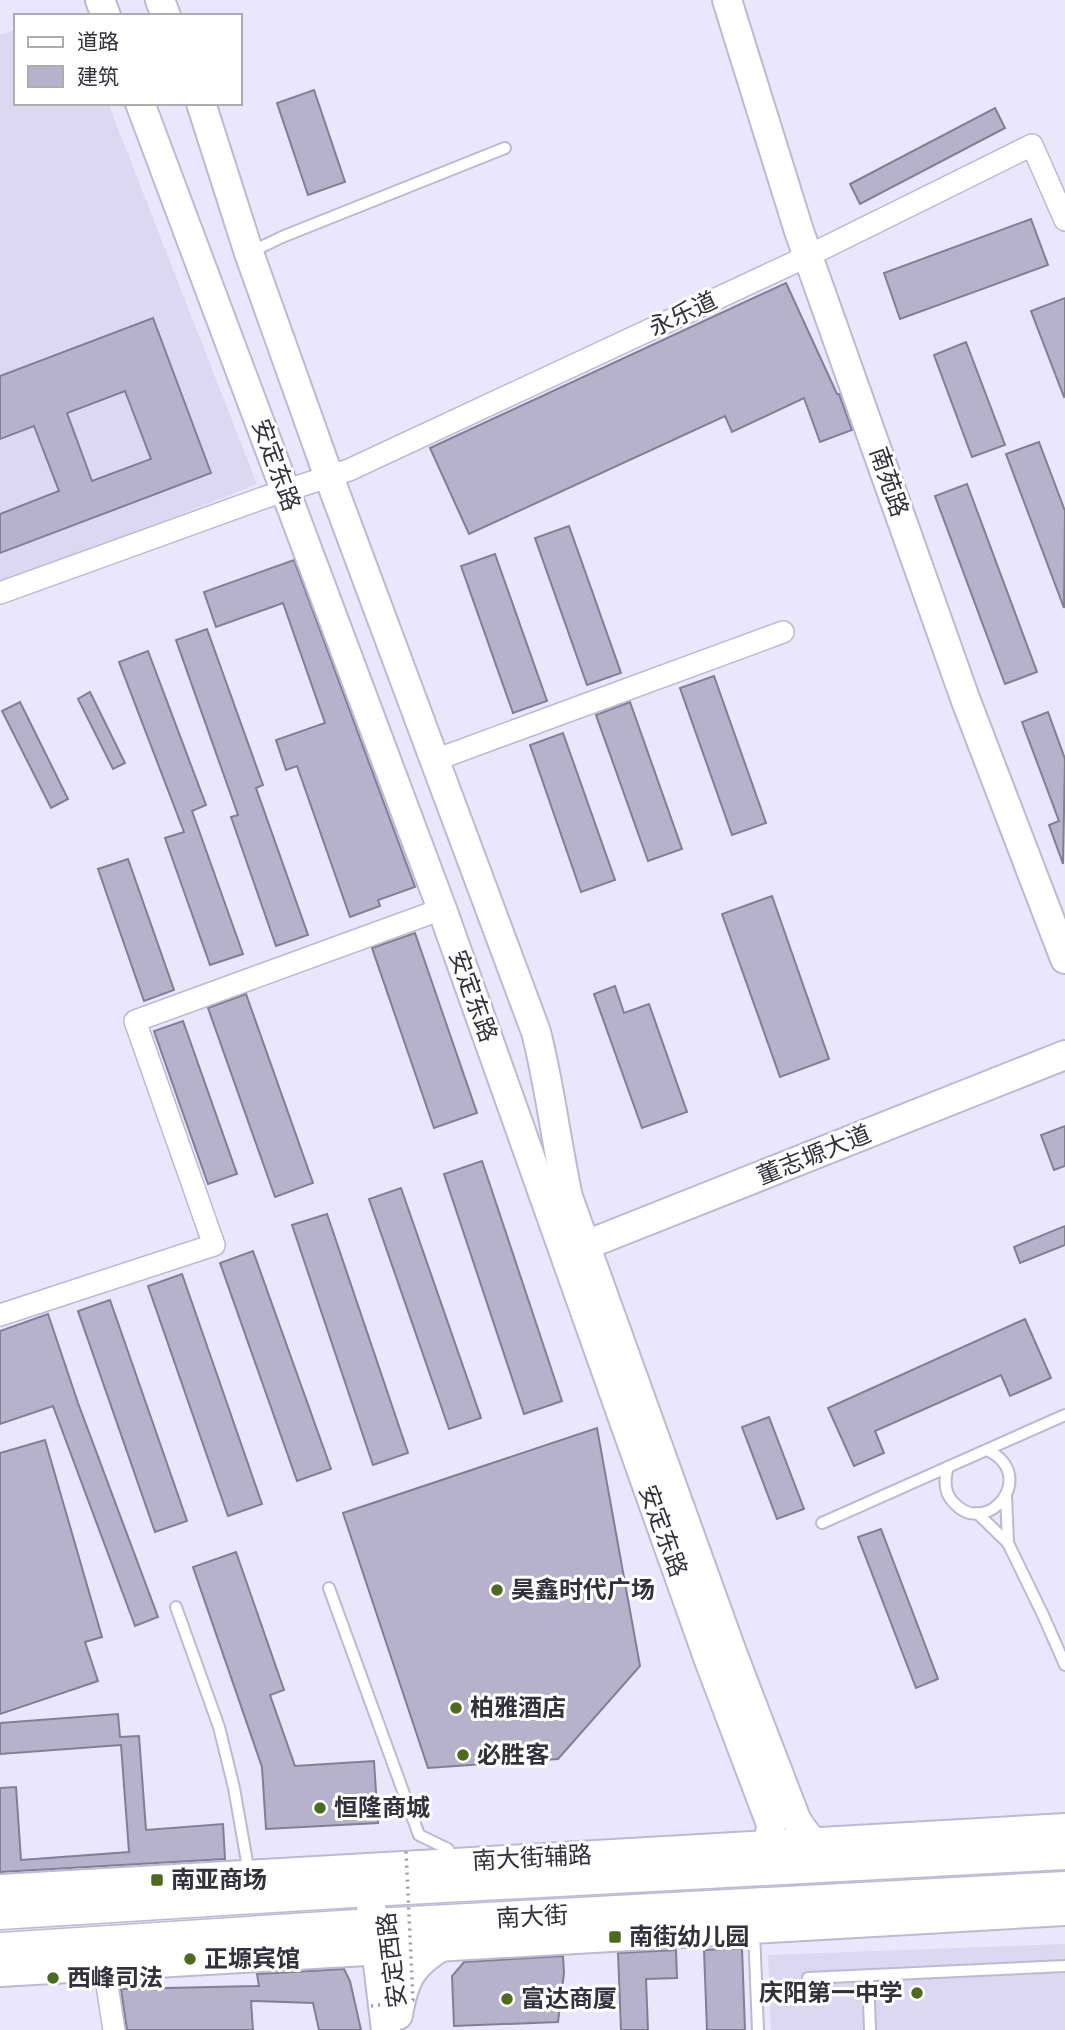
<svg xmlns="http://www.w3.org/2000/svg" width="1065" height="2030" viewBox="0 0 1065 2030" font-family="'Work Sans','Noto Sans SC',sans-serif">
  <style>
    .built { fill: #dcd8f2 }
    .building { fill: #b7b2cc; stroke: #827e96; stroke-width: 2; fill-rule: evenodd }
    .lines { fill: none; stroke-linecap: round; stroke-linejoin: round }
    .lane-casing { stroke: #bdb9d3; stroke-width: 14 }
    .street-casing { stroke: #bdb9d3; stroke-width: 24 }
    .secondary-casing { stroke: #bdb9d3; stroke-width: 32 }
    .primary-casing { stroke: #bdb9d3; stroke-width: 35 }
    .lane { stroke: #fff; stroke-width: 10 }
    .street { stroke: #fff; stroke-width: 21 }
    .secondary { stroke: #fff; stroke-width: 28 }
    .primary { stroke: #fff; stroke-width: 32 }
    .path-bridge { stroke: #9d9aab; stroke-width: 3.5; stroke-dasharray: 2 5; stroke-linecap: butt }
    .poi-dot { fill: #4d6a1e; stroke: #fff; stroke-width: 2.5 }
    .labels { text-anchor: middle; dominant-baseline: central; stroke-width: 6; stroke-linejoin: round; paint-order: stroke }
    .street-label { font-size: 24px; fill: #33313b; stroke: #fff }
    .poi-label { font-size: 24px; font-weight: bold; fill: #33313b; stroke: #fff; text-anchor: start }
  </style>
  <rect width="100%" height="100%" fill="#eae7fc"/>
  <g class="built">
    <polygon points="16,29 16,103 108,103 257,484 0,587 0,35"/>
    <polygon points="1065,1944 1065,2030 771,2030 768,1955"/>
  </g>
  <g class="building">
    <polygon points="314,90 345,182 308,195 277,103"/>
    <polygon points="995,108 1005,128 860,204 850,184"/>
    <polygon points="1031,219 1048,265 900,319 884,273"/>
    <polygon points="786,283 837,394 839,394 852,430 820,442 804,398 732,432 725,416 469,534 430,448"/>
    <polygon points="1065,298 1065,396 1064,397 1031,311"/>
    <path d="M153 318 211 473 0 553V514L59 491 34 426 0 439V376ZM125 391 151 459 92 481 67 413Z"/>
    <polygon points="966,342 1005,445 972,457 934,355"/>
    <polygon points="1039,442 1065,511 1064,608 1006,454"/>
    <polygon points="967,484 1037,672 1005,684 935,496"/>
    <polygon points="569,526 621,673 587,685 535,538"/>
    <polygon points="495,554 547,701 513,713 461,566"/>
    <polygon points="294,560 415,887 378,900 380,906 350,917 297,766 286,770 276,740 325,723 283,603 216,627 204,592"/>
    <polygon points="207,629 263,785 256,788 308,935 276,946 231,817 238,815 176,640"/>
    <polygon points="148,651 206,805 192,811 243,954 210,965 165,838 184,832 119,662"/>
    <polygon points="714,676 766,823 732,835 680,688"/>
    <polygon points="90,692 125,763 113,769 78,699"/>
    <polygon points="20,702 68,799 51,808 2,711"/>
    <polygon points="630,702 682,849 648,861 596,715"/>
    <polygon points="1048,712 1065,759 1063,864 1049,825 1059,821 1022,722"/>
    <polygon points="563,733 615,880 581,892 530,745"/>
    <polygon points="128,859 174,990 144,1001 98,869"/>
    <polygon points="772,896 829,1059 780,1077 722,914"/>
    <polygon points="415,933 477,1113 434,1128 372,948"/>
    <polygon points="615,986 624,1013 649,1004 687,1112 642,1128 594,994"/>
    <polygon points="246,994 313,1183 275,1197 208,1008"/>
    <polygon points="183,1021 237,1174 208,1184 154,1031"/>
    <polygon points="1065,1126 1065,1166 1054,1170 1041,1135"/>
    <polygon points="482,1161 562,1401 524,1414 444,1174"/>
    <polygon points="401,1188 481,1418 449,1429 369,1199"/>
    <polygon points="327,1214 408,1453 373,1465 292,1225"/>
    <polygon points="1065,1226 1065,1245 1020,1263 1014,1247"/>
    <polygon points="253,1251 331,1469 297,1481 220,1263"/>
    <polygon points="182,1274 262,1504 228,1516 148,1286"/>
    <polygon points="110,1300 187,1521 155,1532 78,1311"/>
    <polygon points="48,1314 78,1403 158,1617 135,1626 53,1406 0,1424 0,1331"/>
    <polygon points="1025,1319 1051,1378 1010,1396 1001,1375 875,1431 884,1453 854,1466 828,1408"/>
    <polygon points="769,1417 804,1509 777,1519 742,1427"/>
    <polygon points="597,1428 640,1666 558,1759 428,1768 343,1513"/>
    <polygon points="45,1440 102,1637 85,1642 98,1681 0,1714 0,1453"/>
    <polygon points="881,1529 938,1679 916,1688 858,1537"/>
    <polygon points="236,1552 284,1690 270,1695 295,1766 374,1761 378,1823 266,1829 262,1767 193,1567"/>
    <polygon points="118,1714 120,1737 139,1736 146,1830 223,1824 225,1859 0,1872 0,1788 16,1787 21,1860 129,1852 121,1745 0,1754 0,1723"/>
    <polygon points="742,1948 745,2030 707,2030 704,1950"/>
    <polygon points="676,1950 677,1978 646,1979 648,2030 621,2030 618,1953"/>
    <polygon points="563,1956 564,1973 558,2022 454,2026 452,1976 464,1962"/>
    <polygon points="344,1969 350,1981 361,2030 319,2030 313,2003 251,2001 253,2030 127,2030 121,1989 259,1986 257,1974"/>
  </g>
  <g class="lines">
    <defs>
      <g id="lane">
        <polyline points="251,252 282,237 505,148"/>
        <path d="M948 1467C944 1480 944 1493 954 1503 987 1539 1040 1475 987 1450"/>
        <polyline points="1006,1495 1008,1543"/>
        <polyline points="977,1513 1008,1543 1043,1615 1065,1665"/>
        <polyline points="822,1523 1065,1415"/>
        <polyline points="329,1588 419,1835 448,1849 444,1863"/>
        <polyline points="176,1607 219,1727 234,1788 249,1873"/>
        <polyline points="754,1931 758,2030"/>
        <polyline points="868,1975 870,2030"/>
        <polyline points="808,1978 1065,1966"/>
      </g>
      <g id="street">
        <polyline points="0,593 263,498 349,470 808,256 1032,145 1065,220"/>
        <polyline points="435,760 783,632"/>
        <polyline points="0,1315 214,1245 135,1021 442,909"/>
        <polyline points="102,1953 114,2030"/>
      </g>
      <g id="secondary">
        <polyline points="100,0 106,16"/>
        <polyline points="160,0 166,16"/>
        <polyline points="727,0 799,231 966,701 1065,959"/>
        <path d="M140 103 442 909 710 1663 771 1824C771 1853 750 1862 726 1872"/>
        <path d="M201 103 249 253 325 466 536 1032C550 1086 556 1142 568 1197L733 1655 796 1819C809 1843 827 1853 850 1865"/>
        <polyline points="566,1253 1065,1055"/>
        <polyline points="0,1889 1065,1828"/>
        <polyline points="369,1890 386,2030"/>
        <polyline points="0,1972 1065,1911"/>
        <path d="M398 2015C404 1978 412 1964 444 1945"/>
      </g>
      <g id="primary">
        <polyline points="0,1913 369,1890 1065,1853"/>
        <polyline points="0,1949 373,1925 1065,1888"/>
      </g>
    </defs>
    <use href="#lane" class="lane-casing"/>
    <use href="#street" class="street-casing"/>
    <use href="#secondary" class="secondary-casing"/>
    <use href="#primary" class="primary-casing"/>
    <use href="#lane" class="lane"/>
    <use href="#street" class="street"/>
    <use href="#secondary" class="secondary"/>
    <use href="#primary" class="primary"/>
    <polyline class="path-bridge" points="371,2006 413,2000 406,1851"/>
  </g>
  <g class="poi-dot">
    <circle cx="497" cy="1590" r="7"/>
    <circle cx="456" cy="1708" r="7"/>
    <circle cx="463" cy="1755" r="7"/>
    <circle cx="320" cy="1808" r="7"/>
    <rect x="150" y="1873" width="14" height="14" rx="3.5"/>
    <rect x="608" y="1930" width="14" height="14" rx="3.5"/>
    <circle cx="190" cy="1959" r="7"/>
    <circle cx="53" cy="1978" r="7"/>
    <circle cx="917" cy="1993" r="7"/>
    <circle cx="507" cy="1999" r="7"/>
  </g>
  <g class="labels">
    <g class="street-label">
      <text transform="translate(683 314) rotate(-25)">永乐道</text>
      <text transform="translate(276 465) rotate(70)">安定东路</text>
      <text transform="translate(889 482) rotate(71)">南苑路</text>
      <text transform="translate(473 996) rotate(70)">安定东路</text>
      <text transform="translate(814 1155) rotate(-22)">董志塬大道</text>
      <text transform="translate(663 1531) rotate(70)">安定东路</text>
      <text transform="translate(532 1858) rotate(-3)">南大街辅路</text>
      <text transform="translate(532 1917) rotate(-3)">南大街</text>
      <text transform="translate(392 1960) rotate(-97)">安定西路</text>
    </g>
    <g class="poi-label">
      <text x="511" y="1590">昊鑫时代广场</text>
      <text x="470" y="1708">柏雅酒店</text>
      <text x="477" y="1755">必胜客</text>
      <text x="334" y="1808">恒隆商城</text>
      <text x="171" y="1880">南亚商场</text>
      <text x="629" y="1937">南街幼儿园</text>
      <text x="204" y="1959">正塬宾馆</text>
      <text x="67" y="1978">西峰司法</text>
      <text x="903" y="1993" text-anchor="end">庆阳第一中学</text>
      <text x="521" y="1999">富达商厦</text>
    </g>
  </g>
  <rect x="14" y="14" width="228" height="91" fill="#ffffff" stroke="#adadb1" stroke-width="2"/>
  <rect x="28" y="37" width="35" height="10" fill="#ffffff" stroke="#adadb1" stroke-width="2"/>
  <text x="77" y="49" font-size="21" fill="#33313b">道路</text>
  <rect x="28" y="66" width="35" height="21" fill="#b7b2cc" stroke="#adadb1" stroke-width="2"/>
  <text x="77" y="84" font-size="21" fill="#33313b">建筑</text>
</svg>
